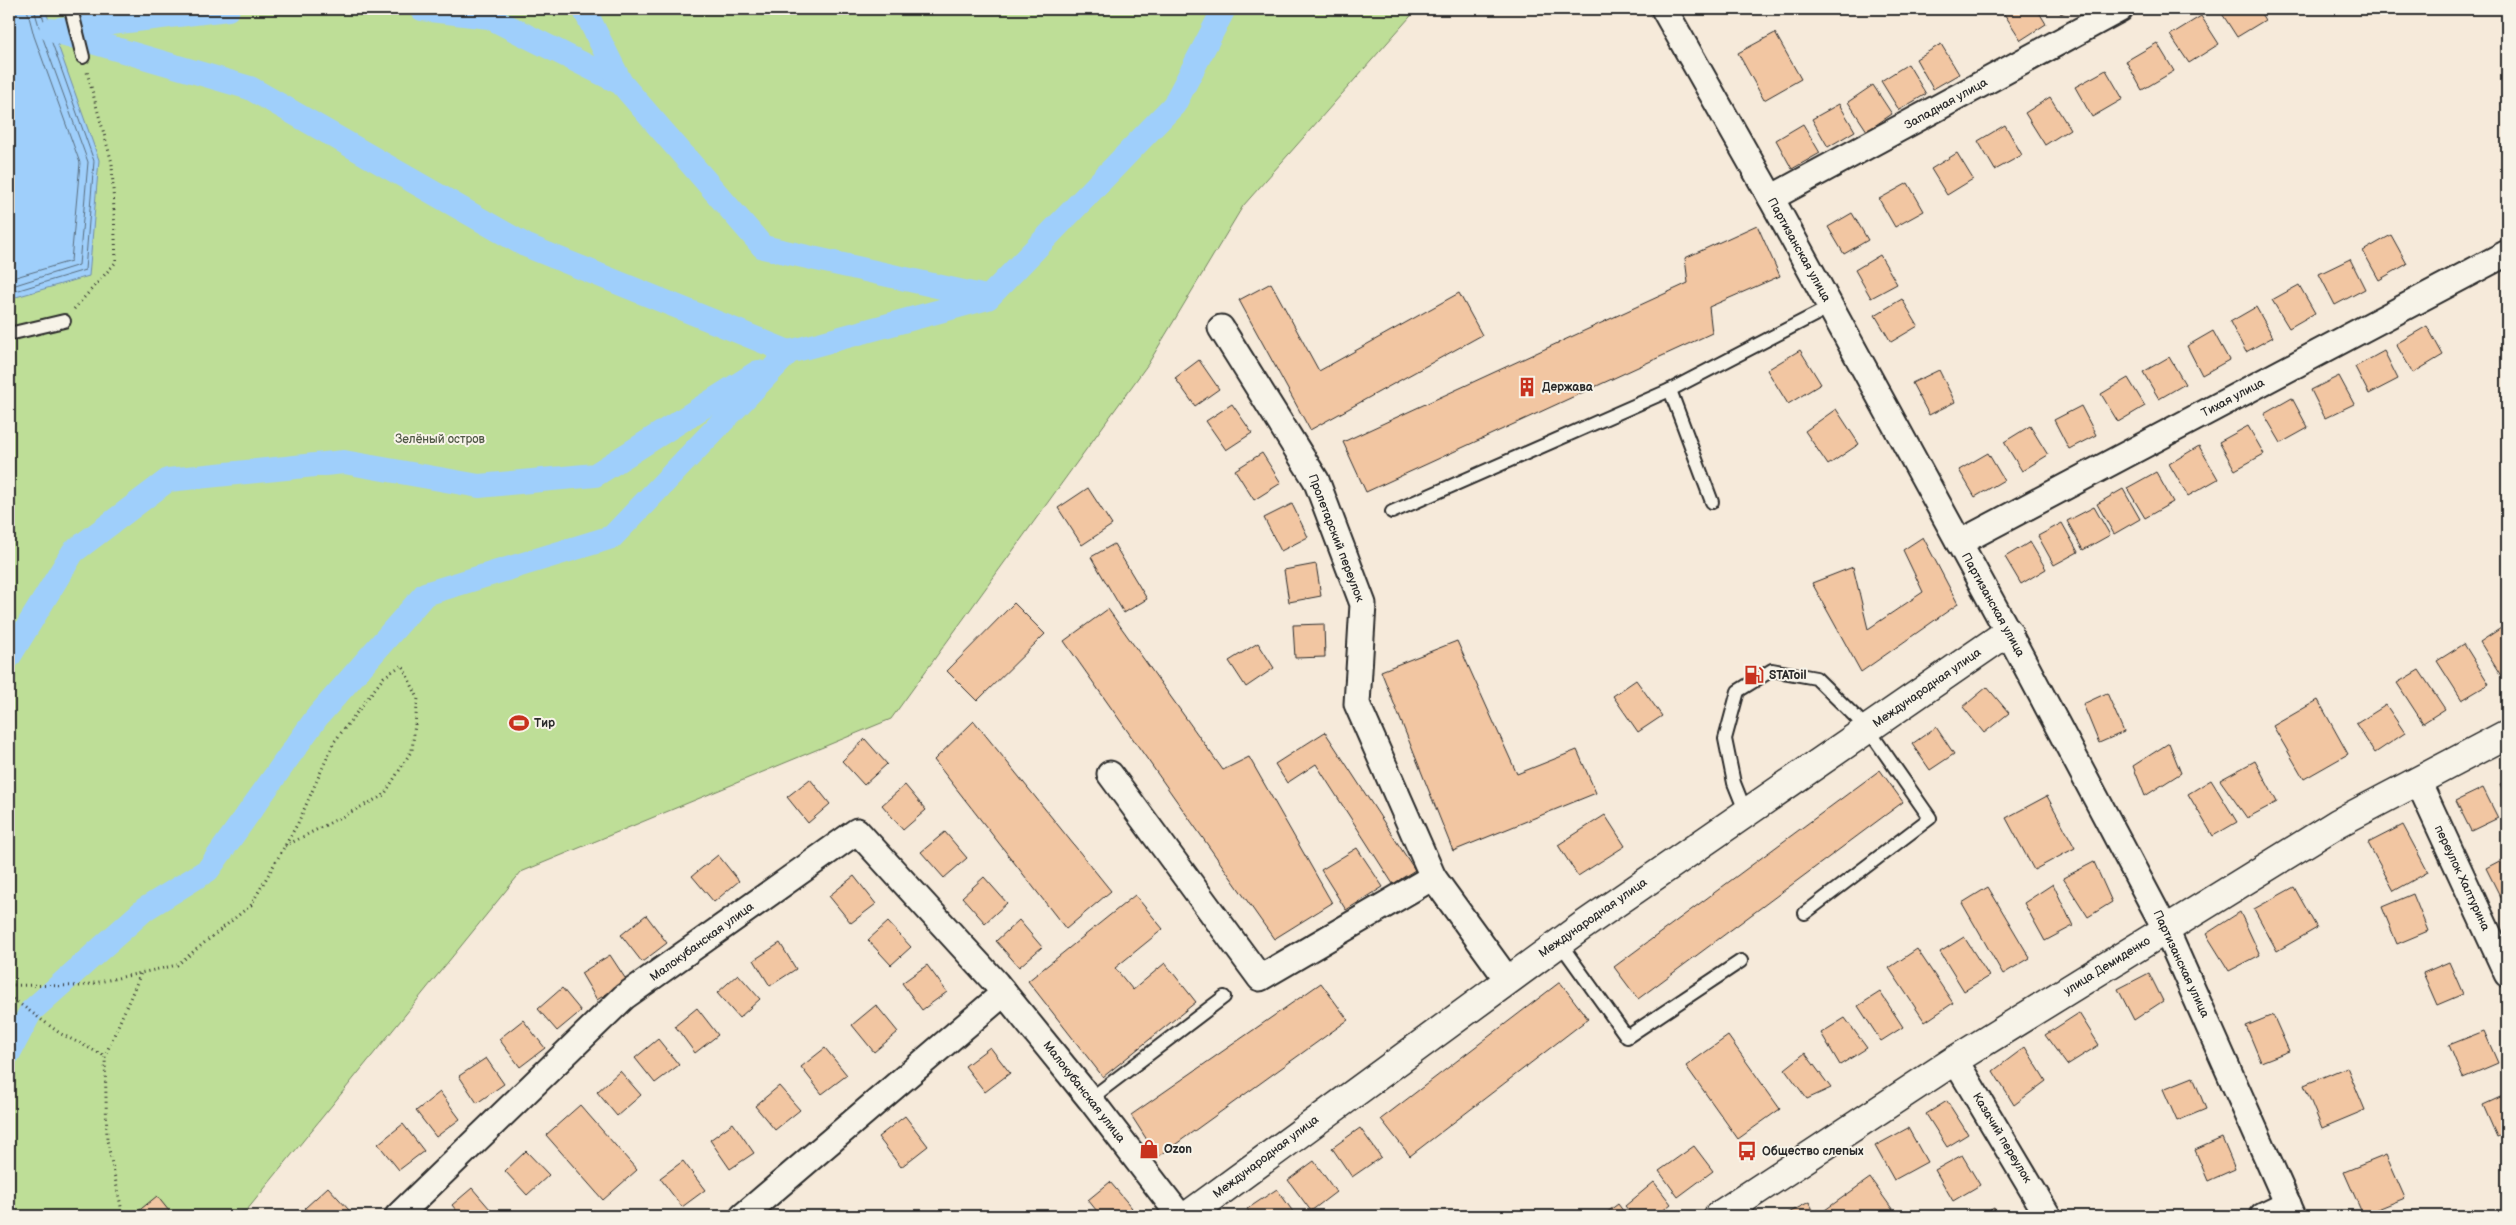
<svg xmlns="http://www.w3.org/2000/svg" width="2516" height="1225" viewBox="0 0 2516 1225" font-family="'Balsamiq Sans',sans-serif">
  <style>
    .green { fill: #bede97; stroke: #748461 }
    .water { fill: #9fcffb; stroke: #718da8 }
    .lines { fill: none; stroke-linecap: round; stroke-linejoin: round }
    .shore { stroke: #596d7e; stroke-width: 1 }
    .canal { stroke: #9fcffb; stroke-width: 24 }
    .building { fill: #f2c6a2; stroke: #2b2b2b }
    .service-casing { stroke: #2b2b2b; stroke-width: 16 }
    .minor-casing { stroke: #2b2b2b; stroke-width: 29 }
    .tertiary-casing { stroke: #2b2b2b; stroke-width: 31 }
    .secondary-casing { stroke: #2b2b2b; stroke-width: 31 }
    .path { stroke: #2b2b2b; stroke-width: 3; stroke-dasharray: 1 4; stroke-linecap: butt }
    .service { stroke: #f7f3e8; stroke-width: 12 }
    .minor { stroke: #f7f3e8; stroke-width: 25 }
    .tertiary { stroke: #f7f3e8; stroke-width: 28 }
    .secondary { stroke: #f7f3e8; stroke-width: 28 }
    .labels { text-anchor: middle; dominant-baseline: central; stroke-width: 4; stroke-linejoin: round; paint-order: stroke }
    .street-label { font-size: 12px; fill: #2b2b2b; stroke: #f7f3e8 }
    .poi-label { font-size: 12px; font-weight: bold; fill: #2b2b2b; stroke: #f7f3e8; text-anchor: start }
    .park-label { font-size: 12px; fill: #505846; stroke: #f7f3e8 }
  </style>
  <rect width="100%" height="100%" fill="#f6eada"/>
  <filter id="ink" filterUnits="userSpaceOnUse"><feTurbulence type="fractalNoise" baseFrequency=".02" numOctaves="2"/><feDisplacementMap in="SourceGraphic" scale="10" xChannelSelector="R" yChannelSelector="G"/><feConvolveMatrix kernelMatrix="1 2 1 2 8 2 1 2 1" color-interpolation-filters="sRGB"/></filter>
  <g filter="url(#ink)">
    <polygon class="green" points="9,9 1417,9 1243,206 1148,364 891,719 521,872 247,1210 219,1216 9,1216"/>
    <polygon class="water" points="9,9 45,9 99,160 89,276 9,299"/>
    <g class="lines">
      <g class="shore">
        <polyline points="9,279 71,261 80,163 34,36 27,9"/>
        <polyline points="9,287 79,265 88,162 41,33 34,9"/>
        <polyline points="9,293 85,270 94,161 40,9"/>
      </g>
      <g class="canal">
        <polyline points="422,9 489,17 621,83 763,247 986,297"/>
        <polyline points="584,9 621,83"/>
        <polyline points="61,29 228,9"/>
        <polyline points="51,30 250,88 525,245 789,352"/>
        <polyline points="9,657 73,552 168,480 344,462 479,486 595,475 758,372"/>
        <polyline points="9,1053 31,1011 145,909 208,870 317,717 425,594 612,537 789,352 988,298 1174,105 1224,9"/>
      </g>
    </g>
    <g class="building">
      <polygon points="2001,9 2037,9 2046,24 2021,40"/>
      <polygon points="2058,9 2070,9 2061,14"/>
      <polygon points="2219,9 2258,9 2265,20 2237,37"/>
      <polygon points="2201,16 2219,44 2189,63 2170,35"/>
      <polygon points="1775,33 1801,79 1764,100 1738,53"/>
      <polygon points="2157,43 2174,71 2142,90 2126,61"/>
      <polygon points="1941,44 1959,74 1933,89 1916,59"/>
      <polygon points="1908,64 1926,94 1899,110 1881,81"/>
      <polygon points="2106,70 2123,99 2092,117 2075,87"/>
      <polygon points="1873,85 1892,114 1867,131 1848,102"/>
      <polygon points="2050,97 2070,129 2045,145 2025,113"/>
      <polygon points="1839,104 1855,131 1828,147 1812,119"/>
      <polygon points="1803,124 1820,153 1792,169 1776,140"/>
      <polygon points="2005,125 2022,155 1995,170 1978,141"/>
      <polygon points="1957,153 1973,179 1947,195 1931,169"/>
      <polygon points="1908,183 1924,211 1895,227 1879,199"/>
      <polygon points="1852,213 1868,240 1844,254 1828,227"/>
      <polygon points="1757,225 1780,276 1709,307 1712,333 1366,492 1343,442 1688,283 1685,258"/>
      <polygon points="2391,235 2407,264 2379,280 2363,251"/>
      <polygon points="1880,255 1897,284 1871,298 1855,270"/>
      <polygon points="2350,259 2365,289 2335,305 2319,274"/>
      <polygon points="1271,283 1319,371 1459,293 1482,335 1310,430 1239,300"/>
      <polygon points="2299,285 2315,313 2289,328 2272,300"/>
      <polygon points="1902,299 1918,326 1891,342 1875,315"/>
      <polygon points="2256,307 2273,337 2246,352 2230,322"/>
      <polygon points="2427,326 2443,355 2413,373 2396,344"/>
      <polygon points="2213,331 2229,360 2202,375 2187,346"/>
      <polygon points="1800,350 1821,384 1788,404 1767,370"/>
      <polygon points="2384,351 2398,379 2369,394 2355,367"/>
      <polygon points="2169,357 2185,384 2159,399 2143,372"/>
      <polygon points="1199,360 1219,389 1195,406 1175,378"/>
      <polygon points="1939,370 1955,402 1929,415 1912,383"/>
      <polygon points="2339,376 2354,404 2325,418 2311,390"/>
      <polygon points="2128,378 2145,406 2118,422 2101,394"/>
      <polygon points="2292,398 2308,428 2281,443 2264,414"/>
      <polygon points="1232,404 1252,433 1226,450 1206,421"/>
      <polygon points="2081,406 2096,435 2069,449 2054,420"/>
      <polygon points="1836,409 1859,444 1828,465 1805,431"/>
      <polygon points="2030,426 2048,455 2022,471 2004,442"/>
      <polygon points="2248,426 2264,454 2235,470 2219,442"/>
      <polygon points="2199,446 2218,479 2188,496 2169,464"/>
      <polygon points="1262,453 1281,483 1254,500 1235,470"/>
      <polygon points="1988,453 2004,480 1975,497 1959,470"/>
      <polygon points="2156,472 2173,502 2145,518 2127,488"/>
      <polygon points="1088,488 1112,525 1082,545 1058,508"/>
      <polygon points="2123,489 2140,519 2114,534 2097,504"/>
      <polygon points="1292,504 1308,537 1281,551 1264,518"/>
      <polygon points="2094,507 2110,535 2083,550 2067,521"/>
      <polygon points="2062,523 2078,552 2054,565 2038,536"/>
      <polygon points="1923,537 1958,604 1861,672 1812,583 1853,567 1868,629 1923,592 1903,550"/>
      <polygon points="2030,542 2046,569 2021,584 2005,557"/>
      <polygon points="1114,544 1147,599 1124,613 1091,557"/>
      <polygon points="1316,564 1321,596 1289,602 1284,570"/>
      <polygon points="1014,603 1045,634 977,701 947,671"/>
      <polygon points="1108,609 1223,770 1249,757 1332,903 1274,939 1064,641"/>
      <polygon points="1324,624 1325,657 1295,658 1293,625"/>
      <polygon points="2504,626 2507,632 2507,676 2503,679 2480,642"/>
      <polygon points="1457,641 1517,774 1577,750 1596,793 1453,851 1381,671"/>
      <polygon points="1258,643 1274,668 1246,687 1229,661"/>
      <polygon points="2464,644 2489,684 2462,700 2437,661"/>
      <polygon points="2419,670 2445,709 2423,723 2397,683"/>
      <polygon points="1636,680 1662,716 1638,732 1613,696"/>
      <polygon points="1987,687 2009,713 1984,733 1963,707"/>
      <polygon points="2107,693 2124,732 2099,743 2083,704"/>
      <polygon points="2318,700 2348,754 2304,779 2273,726"/>
      <polygon points="2386,705 2405,733 2375,753 2356,724"/>
      <polygon points="974,721 1111,891 1066,929 934,760"/>
      <polygon points="1936,727 1954,754 1930,770 1912,744"/>
      <polygon points="1325,732 1415,870 1393,884 1316,764 1287,783 1275,764"/>
      <polygon points="865,739 887,764 864,785 842,761"/>
      <polygon points="2169,743 2181,773 2145,796 2133,766"/>
      <polygon points="2255,761 2277,802 2247,818 2220,780"/>
      <polygon points="1880,770 1903,802 1638,999 1614,967"/>
      <polygon points="810,779 830,804 808,823 787,797"/>
      <polygon points="2211,780 2237,822 2213,836 2188,794"/>
      <polygon points="2507,780 2507,799 2500,784"/>
      <polygon points="905,785 926,810 903,830 882,805"/>
      <polygon points="2483,788 2498,818 2471,831 2456,801"/>
      <polygon points="2047,796 2075,848 2034,870 2006,818"/>
      <polygon points="1605,815 1625,846 1578,876 1558,845"/>
      <polygon points="2403,825 2428,872 2394,891 2368,843"/>
      <polygon points="945,832 967,858 944,878 921,852"/>
      <polygon points="1357,848 1383,887 1346,910 1321,870"/>
      <polygon points="718,855 739,881 714,902 692,876"/>
      <polygon points="2507,857 2507,895 2501,898 2486,868"/>
      <polygon points="2094,862 2112,902 2088,917 2063,878"/>
      <polygon points="854,876 876,904 851,923 829,896"/>
      <polygon points="984,877 1007,903 985,923 962,897"/>
      <polygon points="2053,884 2073,926 2045,941 2024,903"/>
      <polygon points="1988,887 2030,958 2003,974 1962,903"/>
      <polygon points="2294,887 2317,928 2277,951 2254,909"/>
      <polygon points="2413,894 2428,931 2397,944 2382,907"/>
      <polygon points="1135,895 1163,929 1115,968 1133,990 1165,963 1196,1002 1103,1077 1028,981"/>
      <polygon points="2240,912 2260,955 2229,971 2206,934"/>
      <polygon points="646,915 667,943 642,962 621,935"/>
      <polygon points="1019,920 1042,947 1019,967 996,941"/>
      <polygon points="888,922 911,947 891,965 868,940"/>
      <polygon points="1964,937 1989,976 1964,991 1940,952"/>
      <polygon points="780,943 796,969 770,986 754,960"/>
      <polygon points="1917,949 1953,1003 1925,1022 1889,968"/>
      <polygon points="610,955 627,981 597,1000 581,973"/>
      <polygon points="2449,962 2463,994 2437,1005 2423,973"/>
      <polygon points="927,965 947,992 922,1010 902,983"/>
      <polygon points="2149,973 2163,1001 2134,1020 2118,989"/>
      <polygon points="738,974 760,999 739,1018 717,993"/>
      <polygon points="1560,982 1588,1019 1410,1156 1381,1119"/>
      <polygon points="1321,983 1348,1020 1158,1157 1131,1115"/>
      <polygon points="562,988 581,1011 557,1031 538,1009"/>
      <polygon points="1880,992 1903,1027 1881,1041 1858,1006"/>
      <polygon points="876,1005 898,1032 874,1052 852,1025"/>
      <polygon points="697,1008 718,1035 695,1053 675,1026"/>
      <polygon points="2079,1013 2099,1045 2067,1065 2045,1035"/>
      <polygon points="2273,1015 2289,1051 2261,1062 2246,1026"/>
      <polygon points="1845,1018 1867,1048 1840,1065 1821,1033"/>
      <polygon points="523,1020 545,1048 520,1067 499,1039"/>
      <polygon points="2484,1031 2498,1063 2463,1078 2449,1045"/>
      <polygon points="1728,1036 1780,1109 1738,1139 1686,1066"/>
      <polygon points="658,1039 679,1065 655,1083 635,1058"/>
      <polygon points="990,1047 1010,1073 985,1092 965,1066"/>
      <polygon points="2025,1047 2046,1081 2014,1105 1993,1071"/>
      <polygon points="825,1048 847,1075 822,1094 801,1067"/>
      <polygon points="1805,1053 1831,1088 1807,1099 1785,1069"/>
      <polygon points="486,1058 504,1084 477,1103 459,1076"/>
      <polygon points="2347,1067 2365,1110 2322,1128 2304,1085"/>
      <polygon points="620,1071 641,1095 617,1116 597,1092"/>
      <polygon points="2193,1077 2206,1109 2177,1121 2163,1089"/>
      <polygon points="779,1086 800,1110 775,1130 755,1106"/>
      <polygon points="440,1092 460,1119 436,1137 416,1111"/>
      <polygon points="2507,1094 2507,1133 2497,1137 2483,1105"/>
      <polygon points="1947,1101 1968,1134 1947,1147 1926,1114"/>
      <polygon points="580,1105 637,1170 603,1200 546,1135"/>
      <polygon points="905,1116 928,1146 901,1167 878,1137"/>
      <polygon points="733,1123 754,1153 730,1169 710,1140"/>
      <polygon points="403,1124 424,1151 399,1170 378,1144"/>
      <polygon points="1360,1128 1381,1157 1352,1177 1332,1148"/>
      <polygon points="1908,1128 1927,1162 1894,1180 1875,1146"/>
      <polygon points="2222,1138 2235,1169 2208,1181 2195,1150"/>
      <polygon points="1694,1146 1713,1171 1678,1197 1659,1171"/>
      <polygon points="526,1151 549,1175 527,1195 505,1171"/>
      <polygon points="1962,1155 1980,1185 1953,1201 1935,1170"/>
      <polygon points="2386,1155 2405,1198 2363,1215 2344,1172"/>
      <polygon points="683,1161 705,1190 682,1207 660,1178"/>
      <polygon points="1314,1161 1336,1192 1311,1211 1288,1180"/>
      <polygon points="1870,1178 1895,1213 1890,1216 1829,1216 1825,1210"/>
      <polygon points="1110,1182 1132,1208 1123,1216 1101,1216 1088,1200"/>
      <polygon points="1654,1182 1671,1204 1656,1216 1633,1216 1625,1206"/>
      <polygon points="328,1187 349,1210 342,1216 313,1216 305,1208"/>
      <polygon points="472,1188 496,1216 461,1216 452,1205"/>
      <polygon points="1277,1189 1296,1216 1252,1216 1247,1209"/>
      <polygon points="157,1196 173,1216 139,1216 136,1213"/>
      <polygon points="1809,1202 1816,1216 1783,1216"/>
      <polygon points="1618,1204 1627,1216 1602,1216"/>
      <polygon points="1994,1208 1999,1216 1980,1216"/>
    </g>
    <g class="lines">
      <defs>
        <g id="service">
          <polyline points="71,9 83,57"/>
          <polyline points="9,334 64,321"/>
          <polyline points="1670,390 1712,502"/>
          <polyline points="1392,512 1670,390 1830,307"/>
          <polyline points="1746,813 1734,783 1725,739 1738,691 1772,670 1816,678 1868,729 1930,818 1805,913"/>
          <polyline points="1559,942 1627,1037 1741,961"/>
          <polyline points="1090,1099 1224,997"/>
        </g>
        <g id="minor">
          <polyline points="1664,9 1771,198 2008,632 2166,930 2293,1216"/>
          <polyline points="1771,198 2120,9"/>
          <polyline points="1221,328 1316,480 1363,604 1357,704 1433,877"/>
          <polyline points="1959,543 2507,253"/>
          <polyline points="1110,774 1260,978 1433,877 1507,979"/>
          <polyline points="2418,781 2507,974"/>
          <polyline points="1955,1060 2048,1216"/>
          <polyline points="398,1216 624,997 857,831 996,983 1090,1099 1180,1216"/>
          <polyline points="743,1216 1004,993"/>
          <polyline points="2263,1216 2288,1204"/>
        </g>
        <polyline id="tertiary" points="1187,1216 1581,927 2008,632"/>
        <polyline id="secondary" points="1718,1216 1955,1060 2338,823 2507,734"/>
      </defs>
      <use href="#service" class="service-casing"/>
      <use href="#minor" class="minor-casing"/>
      <use href="#tertiary" class="tertiary-casing"/>
      <use href="#secondary" class="secondary-casing"/>
      <g class="path">
        <polyline points="74,309 116,262 112,163 87,72"/>
        <polyline points="9,985 81,986 177,965 251,905 298,823 334,742 384,677 402,665 418,698 412,750 384,795 285,846"/>
        <polyline points="9,996 61,1034 105,1056"/>
        <polyline points="123,1216 107,1140 105,1056 141,973"/>
      </g>
      <use href="#service" class="service"/>
      <use href="#minor" class="minor"/>
      <use href="#tertiary" class="tertiary"/>
      <use href="#secondary" class="secondary"/>
    </g>
  </g>
  <defs>
    <symbol id="building-bare" viewBox="-9 -9 18 18"><path d="M-4-6H4V6H1V3H-1V6H-4ZM-2.5-4.3h1.7v1.8h-1.7ZM.8-4.3h1.7v1.8H.8ZM-2.5-1h1.7V.8h-1.7ZM.8-1h1.7V.8H.8Z" fill="#c8321e" stroke="#f7f3e8" stroke-width="2.5" paint-order="stroke"/></symbol>
    <symbol id="fuel-bare" viewBox="-9 -9 18 18"><path d="M-5.5-6h7V0h2V4h1.3V-2.5L3-4.5l.8-.8L6-3V5H2.5V1h-1V6h-7ZM-4.2-4.7v3.2H.2V-4.7Z" fill="#c8321e" stroke="#f7f3e8" stroke-width="2.5" paint-order="stroke"/></symbol>
    <symbol id="stadium-bare" viewBox="-9 -9 18 18"><path d="M0-5a6.5 5 0 1 0 0 10a6.5 5 0 1 0 0-10ZM-3.5-1.8h7v3.6h-7Z" fill="#c8321e" stroke="#f7f3e8" stroke-width="2.5" paint-order="stroke"/></symbol>
    <symbol id="shop-bare" viewBox="-9 -9 18 18"><path d="M-5-2.5h2.3a2.7 3.5 0 0 1 5.4 0H5L5.5 6h-11ZM-1.5-2.5h3a1.5 2.3 0 0 0-3 0Z" fill="#c8321e" stroke="#f7f3e8" stroke-width="2.5" paint-order="stroke"/></symbol>
    <symbol id="bus-bare" viewBox="-9 -9 18 18"><path d="M-5-6H5V4H4V6H2V4H-2V6H-4V4H-5ZM-3.5-4V0h7V-4ZM-3.5 1.2v1.5H-2V1.2ZM2 1.2v1.5H3.5V1.2Z" fill="#c8321e" stroke="#f7f3e8" stroke-width="2.5" paint-order="stroke"/></symbol>
  </defs>
  <g fill-rule="evenodd">
    <use href="#building-bare" x="1513" y="373" width="28" height="28"/>
    <use href="#fuel-bare" x="1740" y="661" width="28" height="28"/>
    <use href="#stadium-bare" x="505" y="709" width="28" height="28"/>
    <use href="#shop-bare" x="1135" y="1135" width="28" height="28"/>
    <use href="#bus-bare" x="1733" y="1137" width="28" height="28"/>
  </g>
  <g class="labels">
    <g class="street-label">
      <text transform="translate(1946 104) rotate(-29)">Западная улица</text>
      <text transform="translate(1799 250) rotate(61)">Партизанская улица</text>
      <text transform="translate(2233 398) rotate(-28)">Тихая улица</text>
      <text transform="translate(1336 538) rotate(69)">Пролетарский переулок</text>
      <text transform="translate(1993 605) rotate(61)">Партизанская улица</text>
      <text transform="translate(1927 688) rotate(-35)">Международная улица</text>
      <text transform="translate(2462 878) rotate(65)">переулок Халтурина</text>
      <text transform="translate(1593 918) rotate(-35)">Международная улица</text>
      <text transform="translate(702 942) rotate(-36)">Малокубанская улица</text>
      <text transform="translate(2181 964) rotate(65)">Партизанская улица</text>
      <text transform="translate(2107 966) rotate(-32)">улица Демиденко</text>
      <text transform="translate(1084 1092) rotate(52)">Малокубанская улица</text>
      <text transform="translate(2002 1138) rotate(59)">Казачий переулок</text>
      <text transform="translate(1266 1157) rotate(-37)">Международная улица</text>
    </g>
    <g class="poi-label">
      <text x="1542" y="387">Держава</text>
      <text x="1769" y="675">STAToil</text>
      <text x="534" y="723">Тир</text>
      <text x="1164" y="1149">Ozon</text>
      <text x="1762" y="1151">Общество слепых</text>
    </g>
    <g class="park-label">
      <text x="440" y="439">Зелёный остров</text>
    </g>
  </g>
  <rect width="2516" height="1225" fill="none" stroke="#f7f3e8" stroke-width="30"/>
  <rect x="15" y="15" width="2486" height="1195" fill="none" stroke="#2b2b2b" stroke-width="2" filter="url(#ink)"/>
</svg>
